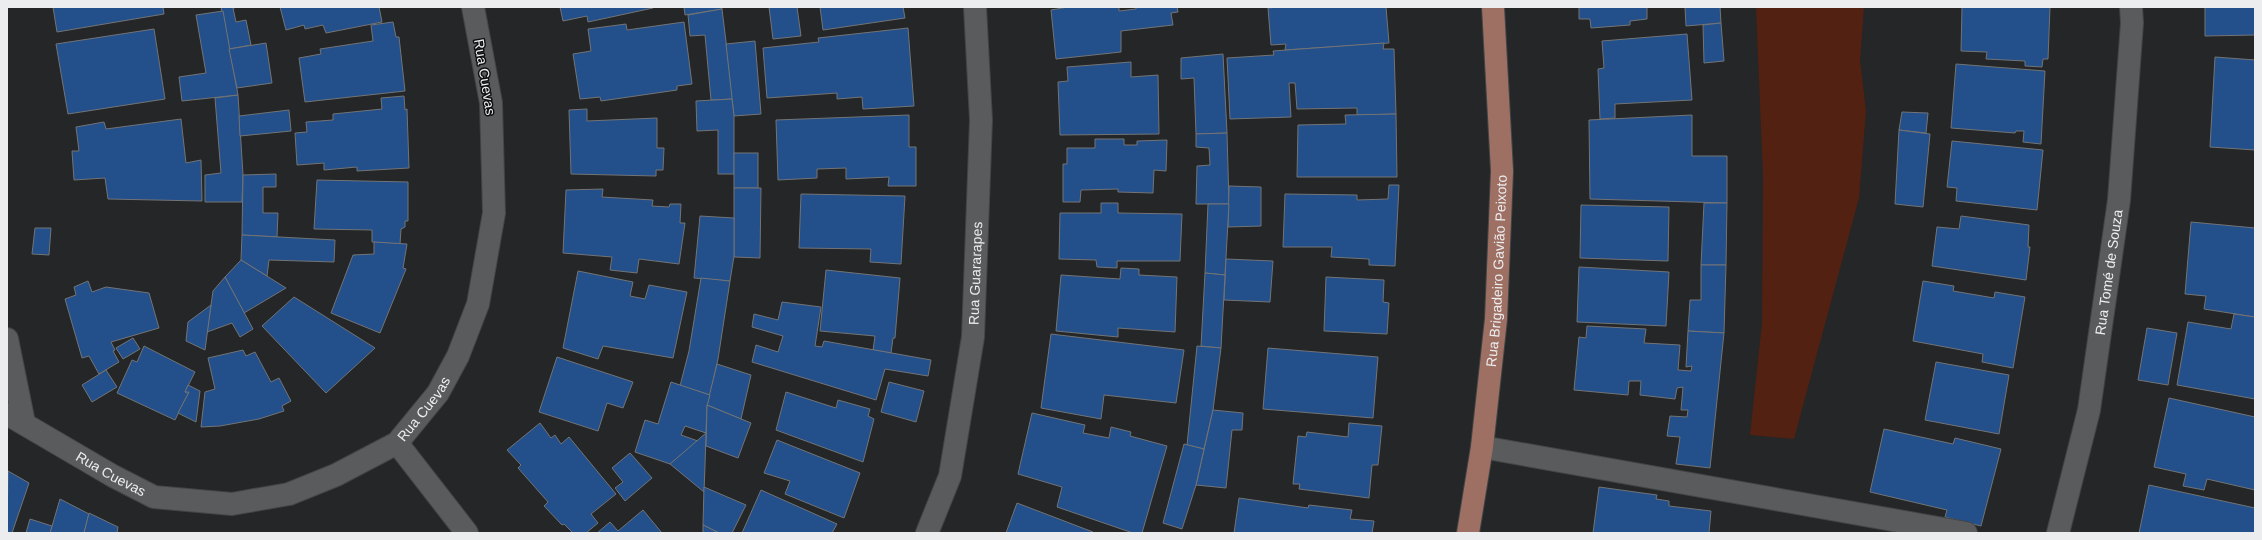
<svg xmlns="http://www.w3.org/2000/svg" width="2262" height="540" viewBox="0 0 2262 540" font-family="Helvetica,sans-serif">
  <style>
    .green { fill: #522112 }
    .building { fill: #234f8a; stroke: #727476 }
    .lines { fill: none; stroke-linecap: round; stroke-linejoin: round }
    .pedestrian-casing { stroke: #434446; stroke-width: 24 }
    .minor-casing { stroke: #434446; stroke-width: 24 }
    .primary-casing { stroke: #434446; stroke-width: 24 }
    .pedestrian { stroke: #595b5d; stroke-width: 22 }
    .minor { stroke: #595b5d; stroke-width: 22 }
    .primary { stroke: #9d7063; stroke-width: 22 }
    .labels { text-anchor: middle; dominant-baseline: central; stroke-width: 3; stroke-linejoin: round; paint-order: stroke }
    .street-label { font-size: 14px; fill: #ecedef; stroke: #0e0f10 }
  </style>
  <rect width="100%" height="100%" fill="#242628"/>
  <polygon class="green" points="1756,7 1864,7 1860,60 1866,111 1859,198 1794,439 1750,435 1762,323 1763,177"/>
  <g class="building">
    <polygon points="53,7 163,7 164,14 57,32"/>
    <polygon points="221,7 239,7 233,8 236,22 246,20 251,45 229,49"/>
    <polygon points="280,7 379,7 382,22 326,33 323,25 305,29 304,25 286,30"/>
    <polygon points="560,7 652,7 653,8 588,22 587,16 563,21"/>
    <polygon points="684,7 722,7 722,9 685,15"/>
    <polygon points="769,7 797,7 801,36 773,39"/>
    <polygon points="820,7 903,7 905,18 823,30"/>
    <polygon points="1068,7 1119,7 1119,11 1136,9 1136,7 1177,7 1178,12 1171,13 1173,25 1121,31 1121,52 1056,59 1051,10"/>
    <polygon points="1280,7 1386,7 1389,43 1285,50 1286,44 1271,45 1268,8"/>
    <polygon points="1579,7 1647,7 1647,19 1630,21 1630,25 1591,28 1590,19 1579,19"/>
    <polygon points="1685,7 1720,7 1721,23 1686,26"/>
    <polygon points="1962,7 2050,7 2048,59 2043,59 2042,67 2025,66 2025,61 1986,59 1987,52 1961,51"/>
    <polygon points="2205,7 2255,7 2255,35 2205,36"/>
    <polygon points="722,9 733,99 711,100 705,35 690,36 688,15"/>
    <polygon points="223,11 238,95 182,101 179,77 206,73 196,15"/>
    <polygon points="393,22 396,37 399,37 405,91 305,102 299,58 321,54 320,49 373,41 371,25"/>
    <polygon points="684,22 692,84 677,86 677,90 601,101 600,97 580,99 573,54 591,51 588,29 626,24 627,30"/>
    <polygon points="1721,23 1724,61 1704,63 1703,25"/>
    <polygon points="908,28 914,106 863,109 862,97 837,99 837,93 767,98 763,48 819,42 818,38"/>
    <polygon points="154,29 165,99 68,114 56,44"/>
    <polygon points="1687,34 1692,100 1615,104 1615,118 1600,119 1598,69 1604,68 1602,41"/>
    <polygon points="755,41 761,114 734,116 726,44"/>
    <polygon points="266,43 272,83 237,88 229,49"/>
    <polygon points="1384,43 1383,49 1394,49 1396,114 1357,115 1357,108 1297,109 1295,83 1289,83 1291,117 1230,119 1227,58 1274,55 1273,51"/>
    <polygon points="1223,54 1227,133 1196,134 1194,78 1181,79 1181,58"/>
    <polygon points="2215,57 2255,60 2255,150 2210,147"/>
    <polygon points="1131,62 1131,77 1158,75 1159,134 1060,135 1058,82 1068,81 1067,67"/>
    <polygon points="1956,64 2045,71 2041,144 2023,142 2024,131 2016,131 2015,133 1951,128"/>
    <polygon points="238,95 243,175 242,202 205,202 205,175 221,173 215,98"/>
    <polygon points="404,96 405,110 407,109 409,168 357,171 357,167 324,170 324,163 297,165 295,133 307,132 306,122 333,120 333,114 382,109 381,98"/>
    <polygon points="732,99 734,116 734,174 718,174 718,130 697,131 696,101"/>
    <polygon points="587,109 587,121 657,118 657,148 664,148 663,170 656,170 656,176 571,174 569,110"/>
    <polygon points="289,110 291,131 240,136 239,116"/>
    <polygon points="1902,112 1928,113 1926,133 1899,130"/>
    <polygon points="1396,114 1397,177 1297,177 1298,125 1346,124 1345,115"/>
    <polygon points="909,115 909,147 916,147 916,186 888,186 889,177 846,179 846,168 817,169 817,178 778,180 776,120"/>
    <polygon points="1692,115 1692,156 1727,156 1727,203 1590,199 1589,120"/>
    <polygon points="181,119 186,163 201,160 202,201 108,199 105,178 74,180 72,151 79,151 76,127 104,122 106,129"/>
    <polygon points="1899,130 1930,134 1923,207 1895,204"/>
    <polygon points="1227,133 1229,204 1196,204 1197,166 1210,165 1209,148 1196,147 1196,134"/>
    <polygon points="1095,139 1124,139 1124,145 1137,145 1137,141 1167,140 1166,171 1154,170 1153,193 1118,192 1118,189 1081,190 1080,202 1063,202 1063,164 1067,164 1067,148 1095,148"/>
    <polygon points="1952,141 2043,150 2037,210 1956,201 1957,188 1947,187"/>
    <rect x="734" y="153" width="24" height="35"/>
    <polygon points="276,174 276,187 263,187 263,213 278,213 277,237 242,235 243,175"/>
    <polygon points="317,180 408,182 408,221 405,221 405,227 401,229 400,244 372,242 372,230 314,229"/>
    <polygon points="1389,185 1399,185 1395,266 1369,265 1369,259 1331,257 1332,247 1283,247 1285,194 1357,195 1357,200 1388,199"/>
    <polygon points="1229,186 1261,187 1261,226 1228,227"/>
    <polygon points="734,188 761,188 760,258 734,257"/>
    <polygon points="603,189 602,197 653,200 652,206 669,207 670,204 681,204 680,223 685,223 679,264 639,259 637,273 610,270 612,257 563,253 566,190"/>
    <polygon points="801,194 905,196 901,264 870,262 871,249 799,248"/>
    <polygon points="1101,203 1118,203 1118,213 1182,214 1180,261 1117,261 1117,268 1097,267 1096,260 1059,259 1060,213 1101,213"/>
    <polygon points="1704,203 1727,203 1726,265 1701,265"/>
    <polygon points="1208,204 1229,204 1225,275 1205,273"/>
    <polygon points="1581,205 1669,207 1668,261 1580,258"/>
    <polygon points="700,216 734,218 734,256 730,281 694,278"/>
    <polygon points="1961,216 2029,225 2028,247 2030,247 2026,280 1932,266 1937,227 1959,229"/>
    <polygon points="2191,222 2255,228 2255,317 2204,309 2206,296 2185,294"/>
    <polygon points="35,228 51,228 49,255 32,254"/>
    <polygon points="242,235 335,240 334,262 269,260 267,276 241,260"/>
    <polygon points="374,242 407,244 403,268 406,269 380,333 331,313 353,255 374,254"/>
    <polygon points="1226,259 1273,261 1270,302 1224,300"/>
    <polygon points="241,260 286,288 244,313 225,277"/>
    <polygon points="1701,265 1726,265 1724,333 1688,331 1690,300 1701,300"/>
    <polygon points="1579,267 1669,272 1666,326 1577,322"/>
    <polygon points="1121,268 1139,269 1139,275 1177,277 1175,332 1118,328 1118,337 1056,331 1061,275 1120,279"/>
    <polygon points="826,270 900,278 895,338 893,338 891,353 873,350 875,336 820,331"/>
    <polygon points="578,271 633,282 630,296 645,299 649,285 687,292 673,358 603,346 598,359 563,348"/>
    <polygon points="1205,273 1225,275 1221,348 1201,346"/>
    <polygon points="225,277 253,329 240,337 232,323 207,332 213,291"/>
    <polygon points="1326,277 1384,280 1383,302 1389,303 1387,334 1324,331"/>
    <polygon points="701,278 730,281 718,359 710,395 680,386 689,351"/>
    <polygon points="88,281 92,292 106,287 149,293 159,328 111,342 115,350 113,351 119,362 99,374 89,356 82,358 65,299 76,295 74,287"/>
    <polygon points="1923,281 1954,286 1953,291 1994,298 1995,292 2025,297 2013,368 1982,362 1983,354 1913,341"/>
    <polygon points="294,297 375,348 326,393 262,326"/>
    <polygon points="782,302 821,307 815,346 822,347 824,341 931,360 928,376 885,369 876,400 752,362 756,345 778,352 783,336 752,327 754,314 778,320"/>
    <polygon points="211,305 205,350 186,341 188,322"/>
    <polygon points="2234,314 2255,317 2255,399 2177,385 2188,322 2231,329"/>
    <polygon points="1587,326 1646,329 1644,343 1680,345 1678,370 1691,371 1692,366 1686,367 1688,331 1724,333 1710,468 1676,464 1680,437 1667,436 1670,416 1687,417 1688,410 1681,410 1683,387 1677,388 1675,399 1640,395 1641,381 1629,381 1628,395 1574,390 1579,337 1586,338"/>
    <polygon points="2147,328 2177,333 2168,385 2138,380"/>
    <polygon points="1051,334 1184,350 1176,403 1104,395 1101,419 1041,408"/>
    <polygon points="133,338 140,349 123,359 116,348"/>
    <polygon points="144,346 195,372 185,392 189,392 175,420 117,393 132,360 137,362"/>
    <polygon points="1197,346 1221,348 1213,410 1204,449 1187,445"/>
    <polygon points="1268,348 1378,357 1373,418 1263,409"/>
    <polygon points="243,350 246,356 255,352 271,382 279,378 291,401 282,406 284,411 259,419 220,426 201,427 205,392 215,389 208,358"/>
    <polygon points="557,357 633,382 623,408 607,403 598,431 539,412"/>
    <polygon points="1936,362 2009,375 1999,434 1925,420"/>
    <polygon points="717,364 751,375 741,419 707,405"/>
    <polygon points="106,370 117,387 92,402 82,385"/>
    <polygon points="671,382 710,395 707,406 706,433 685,426 681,435 698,441 670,464 635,452 645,420 658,424"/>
    <polygon points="889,382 924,391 916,422 881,412"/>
    <polygon points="188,385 200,391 196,422 178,413 189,392 185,392"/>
    <polygon points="786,392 836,408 838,400 870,409 868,416 874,419 863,462 776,430"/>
    <polygon points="2169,398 2255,417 2255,490 2207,479 2204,490 2183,486 2186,474 2154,467"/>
    <polygon points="707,405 751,423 738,458 706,446"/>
    <polygon points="1213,410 1243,413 1242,430 1232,430 1226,488 1196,485"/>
    <polygon points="1032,413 1085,425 1083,433 1109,438 1111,427 1131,432 1130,436 1167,446 1142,533 1133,533 1057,507 1062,487 1018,474"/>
    <polygon points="540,423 551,438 555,435 561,444 569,437 616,494 591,514 598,523 586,533 573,533 564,524 562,525 544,506 548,502 518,468 521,465 507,450"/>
    <polygon points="1349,423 1382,426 1378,465 1372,465 1369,498 1299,489 1300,484 1293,484 1298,436 1306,437 1307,432 1348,437"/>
    <polygon points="1884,429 1953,444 1955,438 2001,449 1981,526 1945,517 1947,510 1870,492"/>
    <polygon points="706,433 705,465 704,492 670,464"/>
    <polygon points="777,440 860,473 844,518 785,494 790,481 764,473"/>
    <polygon points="1184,444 1204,449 1196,485 1182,529 1163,523"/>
    <polygon points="630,453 652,478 625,501 615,488 623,482 612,468"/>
    <polygon points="8,471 29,483 12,533 7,533"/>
    <polygon points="2149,485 2255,508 2255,533 2139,533"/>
    <polygon points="704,487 746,505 732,533 719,533 703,525"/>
    <polygon points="1599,487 1657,495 1656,499 1669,501 1669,506 1711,511 1709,533 1593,533"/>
    <polygon points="761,490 837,524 832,533 742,533"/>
    <polygon points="1239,498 1308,508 1309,505 1352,510 1350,519 1374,521 1372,533 1234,533"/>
    <polygon points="60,499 89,514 84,533 50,533"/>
    <polygon points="1017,503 1093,532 1092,533 1006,533"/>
    <polygon points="643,510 662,533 597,533 610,522 618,531"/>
    <polygon points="89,513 118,527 117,533 84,533"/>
    <polygon points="30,519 52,526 50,533 26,533"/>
    <polygon points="703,525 719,533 703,533"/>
  </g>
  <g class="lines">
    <defs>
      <polyline id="pedestrian" points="1482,447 1966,533"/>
      <g id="minor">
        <polyline points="7,339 24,423"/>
        <path id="s1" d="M7 414 113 476 154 497 232 504 289 494 336 475 397 443 438 393 458 356 478 304 494 213 491 103 473 7"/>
        <polyline points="397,443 467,533"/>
        <path id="s2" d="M927 533 950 476 973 337 981 120 975 7"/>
        <path id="s3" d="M2058 533 2089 410 2119 200 2132 23 2131 7"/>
      </g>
      <g id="primary">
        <path id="s4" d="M1468 533 1482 447 1496 319 1502 171 1493 7"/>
      </g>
    </defs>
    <use href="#pedestrian" class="pedestrian-casing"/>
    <use href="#minor" class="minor-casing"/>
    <use href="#primary" class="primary-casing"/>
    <use href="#pedestrian" class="pedestrian"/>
    <use href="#minor" class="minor"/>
    <use href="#primary" class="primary"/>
  </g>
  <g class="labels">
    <g class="street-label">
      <text transform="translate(485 77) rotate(81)">Rua Cuevas</text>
      <text stroke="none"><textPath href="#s4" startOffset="264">Rua Brigadeiro Gavião Peixoto</textPath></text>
      <text stroke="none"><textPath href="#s3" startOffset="266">Rua Tomé de Souza</textPath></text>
      <text stroke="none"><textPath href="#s2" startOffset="266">Rua Guararapes</textPath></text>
      <text stroke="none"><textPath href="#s1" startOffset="468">Rua Cuevas</textPath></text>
      <text stroke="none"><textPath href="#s1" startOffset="120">Rua Cuevas</textPath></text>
    </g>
  </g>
  <rect width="2262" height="540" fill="none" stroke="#ecedef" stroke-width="16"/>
</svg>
